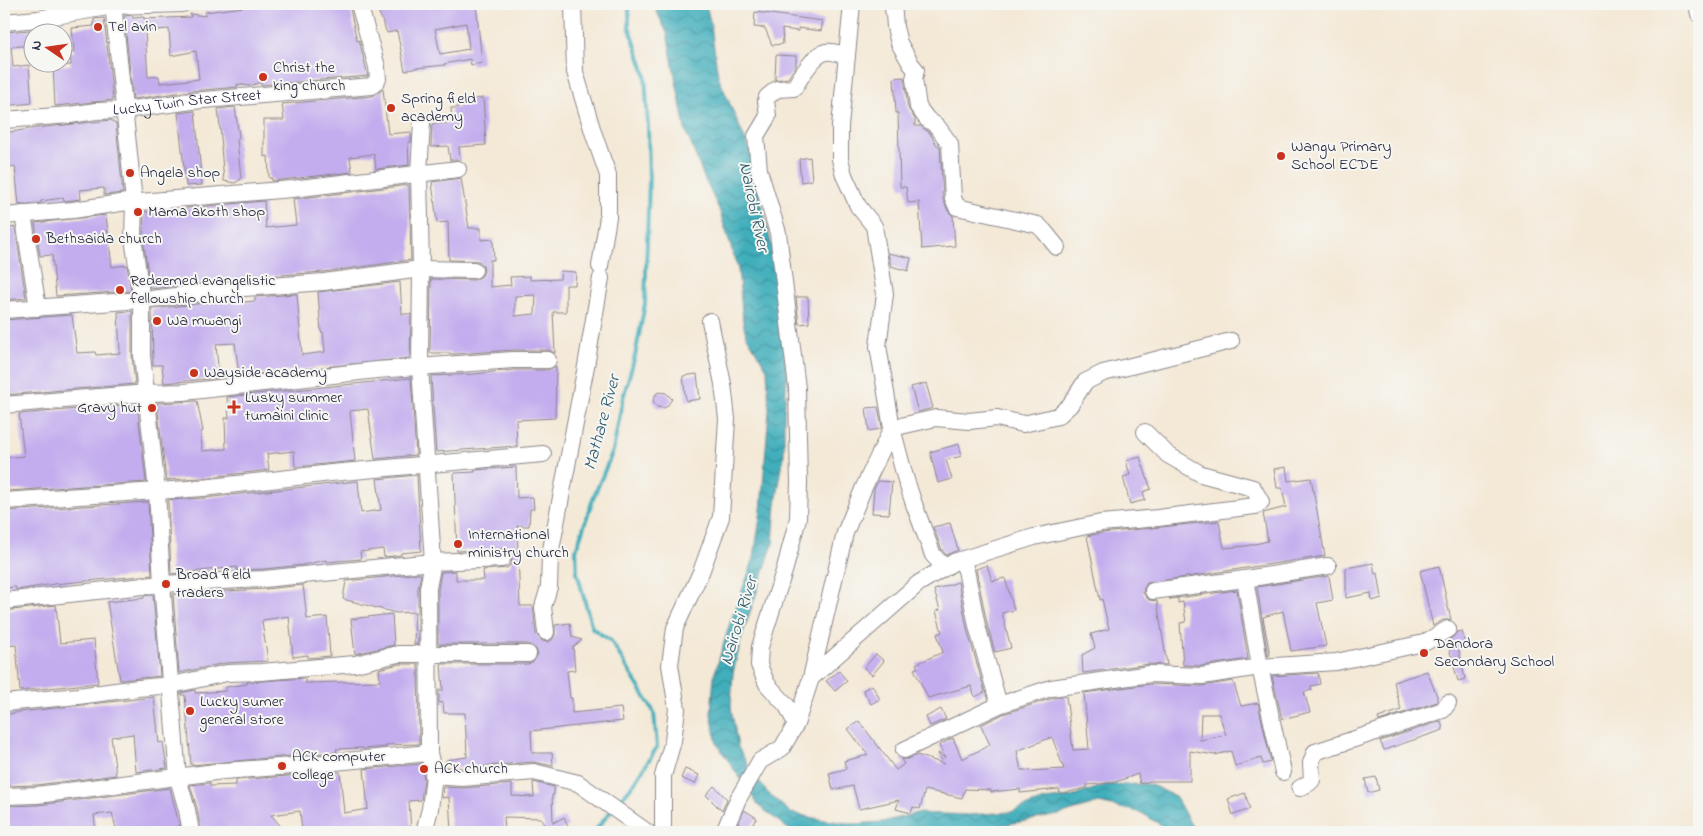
<svg xmlns="http://www.w3.org/2000/svg" width="1703" height="836" viewBox="0 0 1703 836" font-family="'Indie Flower',sans-serif">
  <style>
    .water { fill: url(#water-waves); stroke: #30687b }
    .lines { fill: none; stroke-linecap: round; stroke-linejoin: round }
    .stream { stroke: #3faebb; stroke-width: 4 }
    .building { fill: #c3adee; fill-rule: evenodd }
    .minor-casing { stroke: #8b8689; stroke-width: 18 }
    .minor { stroke: #fff; stroke-width: 16 }
    .poi-dot { fill: #c8321e; stroke: #f6f6f2; stroke-width: 2 }
    .labels { text-anchor: middle; dominant-baseline: central; stroke-width: 4; stroke-linejoin: round; paint-order: stroke }
    .poi-label { font-size: 16px; fill: #22223b; stroke: #f6f6f2; text-anchor: start }
    .street-label { font-size: 16px; fill: #22223b; stroke: #f6f6f2 }
    .water-label { font-size: 18px; font-style: italic; fill: #2e5a6e; stroke: #f6f6f2 }
  </style>
  <defs>
    <pattern id="water-waves" width="16" height="10" patternUnits="userSpaceOnUse" patternTransform="scale(1.25)"><rect width="16" height="10" fill="#3faebb"/><path d="M0 5q4-4 8 0t8 0" fill="none" stroke="#348d99"/></pattern>
  </defs>
  <rect width="100%" height="100%" fill="#f6f6f2"/>
  <filter id="ink" filterUnits="userSpaceOnUse"><feTurbulence type="fractalNoise" baseFrequency=".02" numOctaves="2"/><feDisplacementMap in="SourceGraphic" scale="10" xChannelSelector="R" yChannelSelector="G"/><feConvolveMatrix kernelMatrix="1 2 1 2 8 2 1 2 1" color-interpolation-filters="sRGB"/></filter>
  <filter id="wash" filterUnits="userSpaceOnUse"><feTurbulence type="fractalNoise" baseFrequency=".0096" numOctaves="4" result="noise"/><feDisplacementMap in="SourceGraphic" scale="20" xChannelSelector="R" yChannelSelector="G"/><feGaussianBlur stdDeviation="1.12" result="paint"/><feColorMatrix in="noise" values="0 0 0 0 0 0 0 0 0 0 0 0 0 0 0 0 0 1.4 0 .05"/><feComposite in="paint" operator="in"/></filter>
  <g filter="url(#wash)">
    <rect width="100%" height="100%" fill="#f4e9d7"/>
    <polygon class="water" points="653,4 706,4 711,26 718,76 752,156 759,192 776,264 787,376 784,413 784,454 776,504 773,544 743,633 733,673 731,707 738,747 750,769 767,792 791,813 824,820 855,824 882,822 917,813 968,815 1011,812 1044,800 1071,797 1105,785 1149,784 1175,796 1195,832 1170,832 1167,829 1142,813 1099,803 1059,815 964,832 792,832 758,805 717,744 711,714 714,676 729,626 754,558 761,510 769,410 767,369 746,335 743,321 738,269 719,209 705,180 685,129 667,33"/>
    <g class="lines">
      <g class="stream">
        <polyline points="616,805 636,781 657,747 654,712 611,641 592,628 577,572 576,550 594,496 613,451 623,398 635,356 645,304 649,180 648,126 645,74 629,26 629,4"/>
        <polyline points="594,832 611,811"/>
      </g>
    </g>
    <g id="blocks">
      <g class="building">
        <path d="M267 4H318V5L349 4 357 41 359 40 368 76 261 85V82L250 86 237 84 238 87 191 91 133 99 124 16 132 15 133 18 144 17V19L191 17 190 14 205 16V12ZM169 29 171 56 196 51 199 79 160 83 159 76 148 77 145 31Z"/>
        <path d="M382 4H476L482 63 471 65 470 59 444 64 445 65 416 68 405 71 397 31 387 33 377 8H382ZM466 23 469 49 440 54 435 29Z"/>
        <polygon points="755,12 823,21 821,31 798,28 798,31 782,29 783,44 772,45 765,28 754,27"/>
        <polygon points="104,18 113,100 55,106 53,66 71,65 70,52 74,52 72,28 94,26 94,19"/>
        <polygon points="31,30 32,45 11,47 13,67 29,65 32,103 4,106 4,32"/>
        <polygon points="776,55 796,56 796,66 788,78 775,80"/>
        <polygon points="904,77 908,108 915,119 915,126 920,126 930,133 936,144 940,147 943,199 948,211 953,216 955,246 922,249 919,202 908,203 906,187 900,187 898,113 896,113 894,78"/>
        <polygon points="383,89 388,134 411,132 411,142 408,142 409,165 376,169 374,154 350,157 352,172 272,181 272,178 269,178 268,156 264,157 264,120 284,120 282,104 373,96"/>
        <polygon points="483,98 486,145 459,147 460,160 450,160 448,146 431,147 432,124 452,123 451,108 458,108 458,101"/>
        <polygon points="235,107 239,137 237,139 241,179 235,183 224,181 221,147 222,147 218,109"/>
        <polygon points="195,111 202,185 186,186 178,113"/>
        <polygon points="111,120 116,124 123,193 104,195 104,188 80,190 81,199 64,201 63,198 41,201 41,203 19,205 15,166 4,168 4,133 36,128"/>
        <polygon points="810,157 812,180 801,182 799,159"/>
        <path d="M461 178 469 228H481V240L493 239 494 260H490V287L511 285 510 277 530 276V280L560 279 561 271 576 272 575 285H566V312H553L555 353 548 350H513L455 354H450V353H430L431 279 474 280 482 276 484 271 483 266 479 261 449 260 448 222 437 223 432 182ZM536 295 535 314 515 316V296Z"/>
        <polygon points="409,185 411,260 323,272 253,277 150,289 143,237 144,212 186,211 186,208 264,201 266,228 296,225 293,199"/>
        <polygon points="106,215 112,267 127,265 131,291 56,296 52,255 40,256 35,223"/>
        <polygon points="15,227 26,298 4,300 4,258 6,258 4,229"/>
        <polygon points="888,253 911,258 908,271 891,266"/>
        <polygon points="400,282 402,314 411,314 410,358 239,376 235,343 216,344 219,378 164,383 162,365 153,365 152,309 214,302 231,301 231,303 255,301 255,297 297,294 302,355 325,352 323,332 321,332 318,292"/>
        <polygon points="796,297 808,297 809,323 799,324"/>
        <polygon points="132,311 132,356 135,384 4,395 4,320 72,315 77,353 95,352 96,355 120,353 118,312"/>
        <polygon points="556,366 555,418 516,420 517,446 436,452 431,376 473,374 513,370 548,370"/>
        <polygon points="697,374 700,399 686,401 683,376"/>
        <polygon points="411,378 416,455 375,459 368,409 350,411 355,461 295,467 294,451 267,454 269,470 202,478 166,480 157,403 197,401 203,431 201,432 202,451 226,449 225,418 229,418 227,397"/>
        <polygon points="926,383 933,408 918,412 911,387"/>
        <polygon points="659,392 666,393 672,399 667,406 664,408 657,407 653,401 656,394"/>
        <polygon points="137,404 146,482 6,491 4,458 24,456 19,414"/>
        <polygon points="878,407 882,427 880,429 869,431 866,408"/>
        <polygon points="959,444 962,456 946,460 952,479 938,483 930,452"/>
        <polygon points="1140,457 1151,489 1143,492 1145,500 1130,504 1123,477 1130,475 1126,461"/>
        <polygon points="515,467 516,467 517,498 533,497 534,509 530,509 529,526 517,526 520,606 533,606 536,634 542,641 548,642 552,640 555,635 555,625 570,623 572,637 582,640 573,647 575,670 567,671 570,698 572,698 572,713 621,708 623,721 531,731 532,753 552,753 553,766 533,762 462,768 445,767 446,760 467,757 465,713 444,713 443,702 439,703 439,690 443,690 441,664 528,664 533,662 538,654 536,649 528,644 438,644 438,589 441,572 456,571 456,580 484,580 483,570 507,568 511,564 512,559 510,553 502,549 457,551 454,473 475,472 475,470"/>
        <polygon points="1286,467 1288,481 1311,478 1325,556 1147,583 1144,588 1143,593 1149,600 1157,601 1167,665 1149,664 1083,673 1082,655 1095,648 1091,634 1109,629 1102,599 1100,600 1087,536 1102,533 1219,521 1224,548 1246,546 1268,541 1263,513 1286,507 1282,488 1277,488 1274,469"/>
        <polygon points="417,475 421,551 401,553 401,555 384,557 383,549 360,552 361,559 326,562 326,560 302,565 263,569 237,570 237,567 171,574 168,500 204,498 358,481 361,513 381,510 377,479"/>
        <polygon points="878,481 892,482 889,514 872,513 874,489"/>
        <polygon points="148,502 152,575 54,584 16,590 16,587 4,588 4,511"/>
        <polygon points="950,523 958,550 946,555 942,550 933,527"/>
        <polygon points="1373,563 1375,574 1378,573 1382,598 1372,601 1371,593 1346,598 1346,568"/>
        <polygon points="987,565 992,581 1005,578 1014,610 1002,613 1011,648 995,652 987,624 976,569"/>
        <polygon points="1439,566 1451,620 1443,620 1433,626 1420,571"/>
        <polygon points="413,574 421,574 418,588 418,644 414,644 415,612 396,613 343,599 346,581"/>
        <polygon points="1329,576 1333,600 1317,603 1326,646 1291,651 1283,611 1263,617 1270,655 1268,656 1257,587"/>
        <polygon points="958,582 967,629 985,692 975,697 971,686 928,698 914,669 918,668 916,664 943,652 937,634 942,632 936,611 940,610 934,590"/>
        <polygon points="303,585 307,619 327,617 330,656 308,658 308,655 293,657 289,616 263,620 262,622 268,661 225,663 179,673 173,594 265,589"/>
        <polygon points="1237,590 1248,659 1201,666 1183,665 1180,623 1186,622 1183,602 1178,603 1178,598 1169,599"/>
        <polygon points="153,595 160,676 120,680 107,602 144,598 144,596"/>
        <polygon points="56,605 60,643 94,640 98,683 20,691 16,645 4,646 4,611"/>
        <polygon points="392,614 394,645 355,654 351,619"/>
        <polygon points="1462,631 1465,645 1458,647 1465,679 1458,681 1447,641 1453,637 1457,632"/>
        <polygon points="876,654 884,661 872,675 864,668"/>
        <polygon points="399,664 418,664 419,744 386,745 386,747 363,749 363,748 336,749 337,752 191,765 185,695 181,695 181,693 195,690 195,693 226,691 226,687 247,684 247,682 305,678 305,683 380,681 379,669"/>
        <polygon points="839,671 847,681 835,691 826,681"/>
        <polygon points="1427,671 1437,696 1437,702 1379,721 1378,718 1401,710 1394,682"/>
        <polygon points="1318,673 1320,684 1311,686 1312,690 1304,692 1310,712 1282,719 1272,676"/>
        <path d="M1233 681 1241 706 1258 703 1271 762 1263 764 1261 758 1235 766 1231 751 1215 755 1190 751V781H1150L1140 784 1138 774 1113 783 1087 785V788L1060 794 1059 789 1020 793V789L991 792V790L965 789 962 798 925 790 920 809 913 807 911 813 896 809 899 800 859 809 853 786 833 790 829 773 846 769 844 761 868 755 848 729 859 721 896 770 904 764 901 759H908L917 755 944 764 938 753 945 758 939 745 953 738 962 759 990 745 981 725 1003 714 1053 698 1066 696 1073 750 1089 749 1084 693 1151 684 1202 686ZM1201 714H1219L1226 735 1200 740ZM1052 737 1064 769 1027 771V770H1021L1017 751Z"/>
        <polygon points="872,685 880,699 871,704 863,690"/>
        <polygon points="154,697 159,743 163,742 167,768 136,772 133,734 111,737 116,775 36,785 4,786 4,715 20,712"/>
        <polygon points="941,709 946,719 930,726 926,717"/>
        <polygon points="1441,721 1443,730 1384,750 1380,741"/>
        <polygon points="421,764 424,779 421,800 409,801 411,832 302,832 300,811 271,815 286,832 201,832 197,808 190,785 210,783 210,786 236,785 236,780 340,772 344,813 368,809 364,769"/>
        <polygon points="685,769 699,775 695,784 681,778"/>
        <polygon points="1376,777 1379,790 1368,793 1365,779"/>
        <polygon points="533,782 554,787 554,795 552,795 553,823 564,817 568,826 557,832 536,832 545,827 541,818 504,817 505,830 494,830 494,832 451,832 449,797 442,798 443,787 463,788 512,784 512,796 534,797"/>
        <polygon points="714,786 727,799 722,811 706,795"/>
        <polygon points="170,788 181,832 167,832 167,830 150,832 117,832 112,813 94,815 96,832 4,832 4,806 38,805"/>
        <polygon points="1245,793 1250,809 1233,815 1228,799"/>
        <polygon points="744,810 757,818 747,832 735,832"/>
      </g>
    </g>
  </g>
  <g filter="url(#ink)">
    <use href="#blocks" fill-opacity="0" stroke="#8b8689" stroke-width="1"/>
    <g class="lines">
      <defs>
        <g id="minor">
          <polyline points="113,4 134,201 133,238 142,300 142,356 157,491 162,584 178,778 187,810 191,832"/>
          <polyline points="573,4 575,72 594,135 608,175 608,217 600,266"/>
          <polyline points="892,4 894,14 895,27 899,43 911,64 916,70 914,79 918,107 927,119 937,126 950,144 953,198 957,207 1038,225 1044,231 1057,247"/>
          <polyline points="1697,4 1699,14"/>
          <polyline points="4,22 38,19 113,6 182,4"/>
          <path id="s1" d="M4 120 70 115 96 111 125 110 192 101 372 86 378 79 377 67 359 4"/>
          <polyline points="422,122 419,173 421,269 420,367 433,562 428,588 429,753"/>
          <polyline points="23,214 38,308"/>
          <polyline points="4,216 73,210 134,201 140,202 292,189 458,169"/>
          <polyline points="4,310 142,300 244,288 324,282 421,269 474,270"/>
          <polyline points="4,405 147,393 184,392 377,370 513,360 548,360"/>
          <polyline points="4,501 203,488 331,473 543,454"/>
          <polyline points="961,560 966,570 977,626 999,705"/>
          <polyline points="945,568 933,555 915,507 905,477 892,428 936,418 969,421 997,418 1023,424 1058,416 1070,405 1085,382 1103,373 1231,341"/>
          <polyline points="1245,579 1260,667 1283,772"/>
          <polyline points="1153,591 1245,579 1328,566"/>
          <polyline points="4,601 162,584 264,579 433,562 502,559"/>
          <polyline points="546,632 543,607 549,587 550,555 586,366 601,278"/>
          <polyline points="811,678 919,583 954,562 1034,537 1101,523 1158,518 1255,506 1261,502 1253,488 1201,474 1168,455 1145,432"/>
          <polyline points="4,703 78,696 138,688 172,685 227,673 261,672 355,664 398,654 528,654"/>
          <path d="M796 724 787 706 767 684 759 665 760 647 785 568 798 518 799 483 797 388 778 233 759 170 756 136 768 116 766 101 767 97 777 89 794 88C800 78 814 54 826 52 833 51 840 54 847 56"/>
          <polyline points="904,750 999,705 1051,688 1150,674 1202,676 1260,667 1336,662 1424,643 1448,629"/>
          <polyline points="433,776 462,778 534,772 578,783 647,832"/>
          <polyline points="1300,788 1309,783 1312,780 1311,763 1315,752 1443,710 1448,703"/>
          <polyline points="4,796 37,795 223,771 293,766 429,753 434,776 430,809 424,832"/>
          <polyline points="663,832 663,776 673,741 677,709 670,665 675,628 701,572 721,517 727,419 723,384 710,321"/>
          <polyline points="724,832 738,799 760,761 782,748 796,724 811,678 845,533 864,487 892,428 878,346 885,294 874,226 858,206 844,175 840,159 840,126 852,4"/>
        </g>
      </defs>
      <use href="#minor" class="minor-casing"/>
      <use href="#minor" class="minor"/>
    </g>
  </g>
  <g class="poi-dot">
    <circle cx="98" cy="27" r="5"/>
    <circle cx="263" cy="77" r="5"/>
    <circle cx="391" cy="108" r="5"/>
    <circle cx="1281" cy="156" r="5"/>
    <circle cx="130" cy="173" r="5"/>
    <circle cx="138" cy="212" r="5"/>
    <circle cx="36" cy="239" r="5"/>
    <circle cx="120" cy="290" r="5"/>
    <circle cx="157" cy="321" r="5"/>
    <circle cx="194" cy="373" r="5"/>
    <path d="M231.5 399.5h5v5h5v5h-5v5h-5v-5h-5v-5h5z"/>
    <circle cx="152" cy="408" r="5"/>
    <circle cx="458" cy="544" r="5"/>
    <circle cx="166" cy="584" r="5"/>
    <circle cx="1424" cy="653" r="5"/>
    <circle cx="190" cy="711" r="5"/>
    <circle cx="282" cy="766" r="5"/>
    <circle cx="424" cy="769" r="5"/>
  </g>
  <g class="labels">
    <g class="poi-label">
      <text x="108" y="27">Tel avin</text>
      <text x="273" y="68">Christ the<tspan x="273" dy="18">king church</tspan></text>
      <text x="401" y="99">Spring field<tspan x="401" dy="18">academy</tspan></text>
      <text x="1291" y="147">Wangu Primary<tspan x="1291" dy="18">School ECDE</tspan></text>
      <text x="140" y="173">Angela shop</text>
      <text x="148" y="212">Mama akoth shop</text>
      <text x="46" y="239">Bethsaida church</text>
      <text x="130" y="281">Redeemed evangelistic<tspan x="130" dy="18">fellowship church</tspan></text>
      <text x="167" y="321">Wa mwangi</text>
      <text x="204" y="373">Wayside academy</text>
      <text x="245" y="398">Lusky summer<tspan x="245" dy="18">tumaini clinic</tspan></text>
      <text x="142" y="408" text-anchor="end">Gravy hut</text>
      <text x="468" y="535">International<tspan x="468" dy="18">ministry church</tspan></text>
      <text x="176" y="575">Broad field<tspan x="176" dy="18">traders</tspan></text>
      <text x="1434" y="644">Dandora<tspan x="1434" dy="18">Secondary School</tspan></text>
      <text x="200" y="702">Lucky sumer<tspan x="200" dy="18">general store</tspan></text>
      <text x="292" y="757">ACK computer<tspan x="292" dy="18">college</tspan></text>
      <text x="434" y="769">ACK church</text>
    </g>
    <g class="street-label">
      <text stroke="none"><textPath href="#s1" startOffset="184">Lucky Twin Star Street</textPath></text>
    </g>
    <g class="water-label">
      <text transform="translate(753 207) rotate(78)">Nairobi River</text>
      <text transform="translate(603 423) rotate(-75)">Mathare River</text>
      <text transform="translate(740 621) rotate(-73)">Nairobi River</text>
    </g>
  </g>
  <rect width="1703" height="836" fill="none" stroke="#f6f6f2" stroke-width="20"/>
  <g transform="translate(48 48) rotate(283)"><circle r="24" fill="#f6f6f2" stroke="#a1a1a9"/>
  <path d="M0-4L9 19L0 12L-9 19Z" fill="#c8321e"/>
  <text y="-8" font-size="14" font-weight="bold" text-anchor="middle" fill="#22223b">N</text>
  </g>
</svg>
